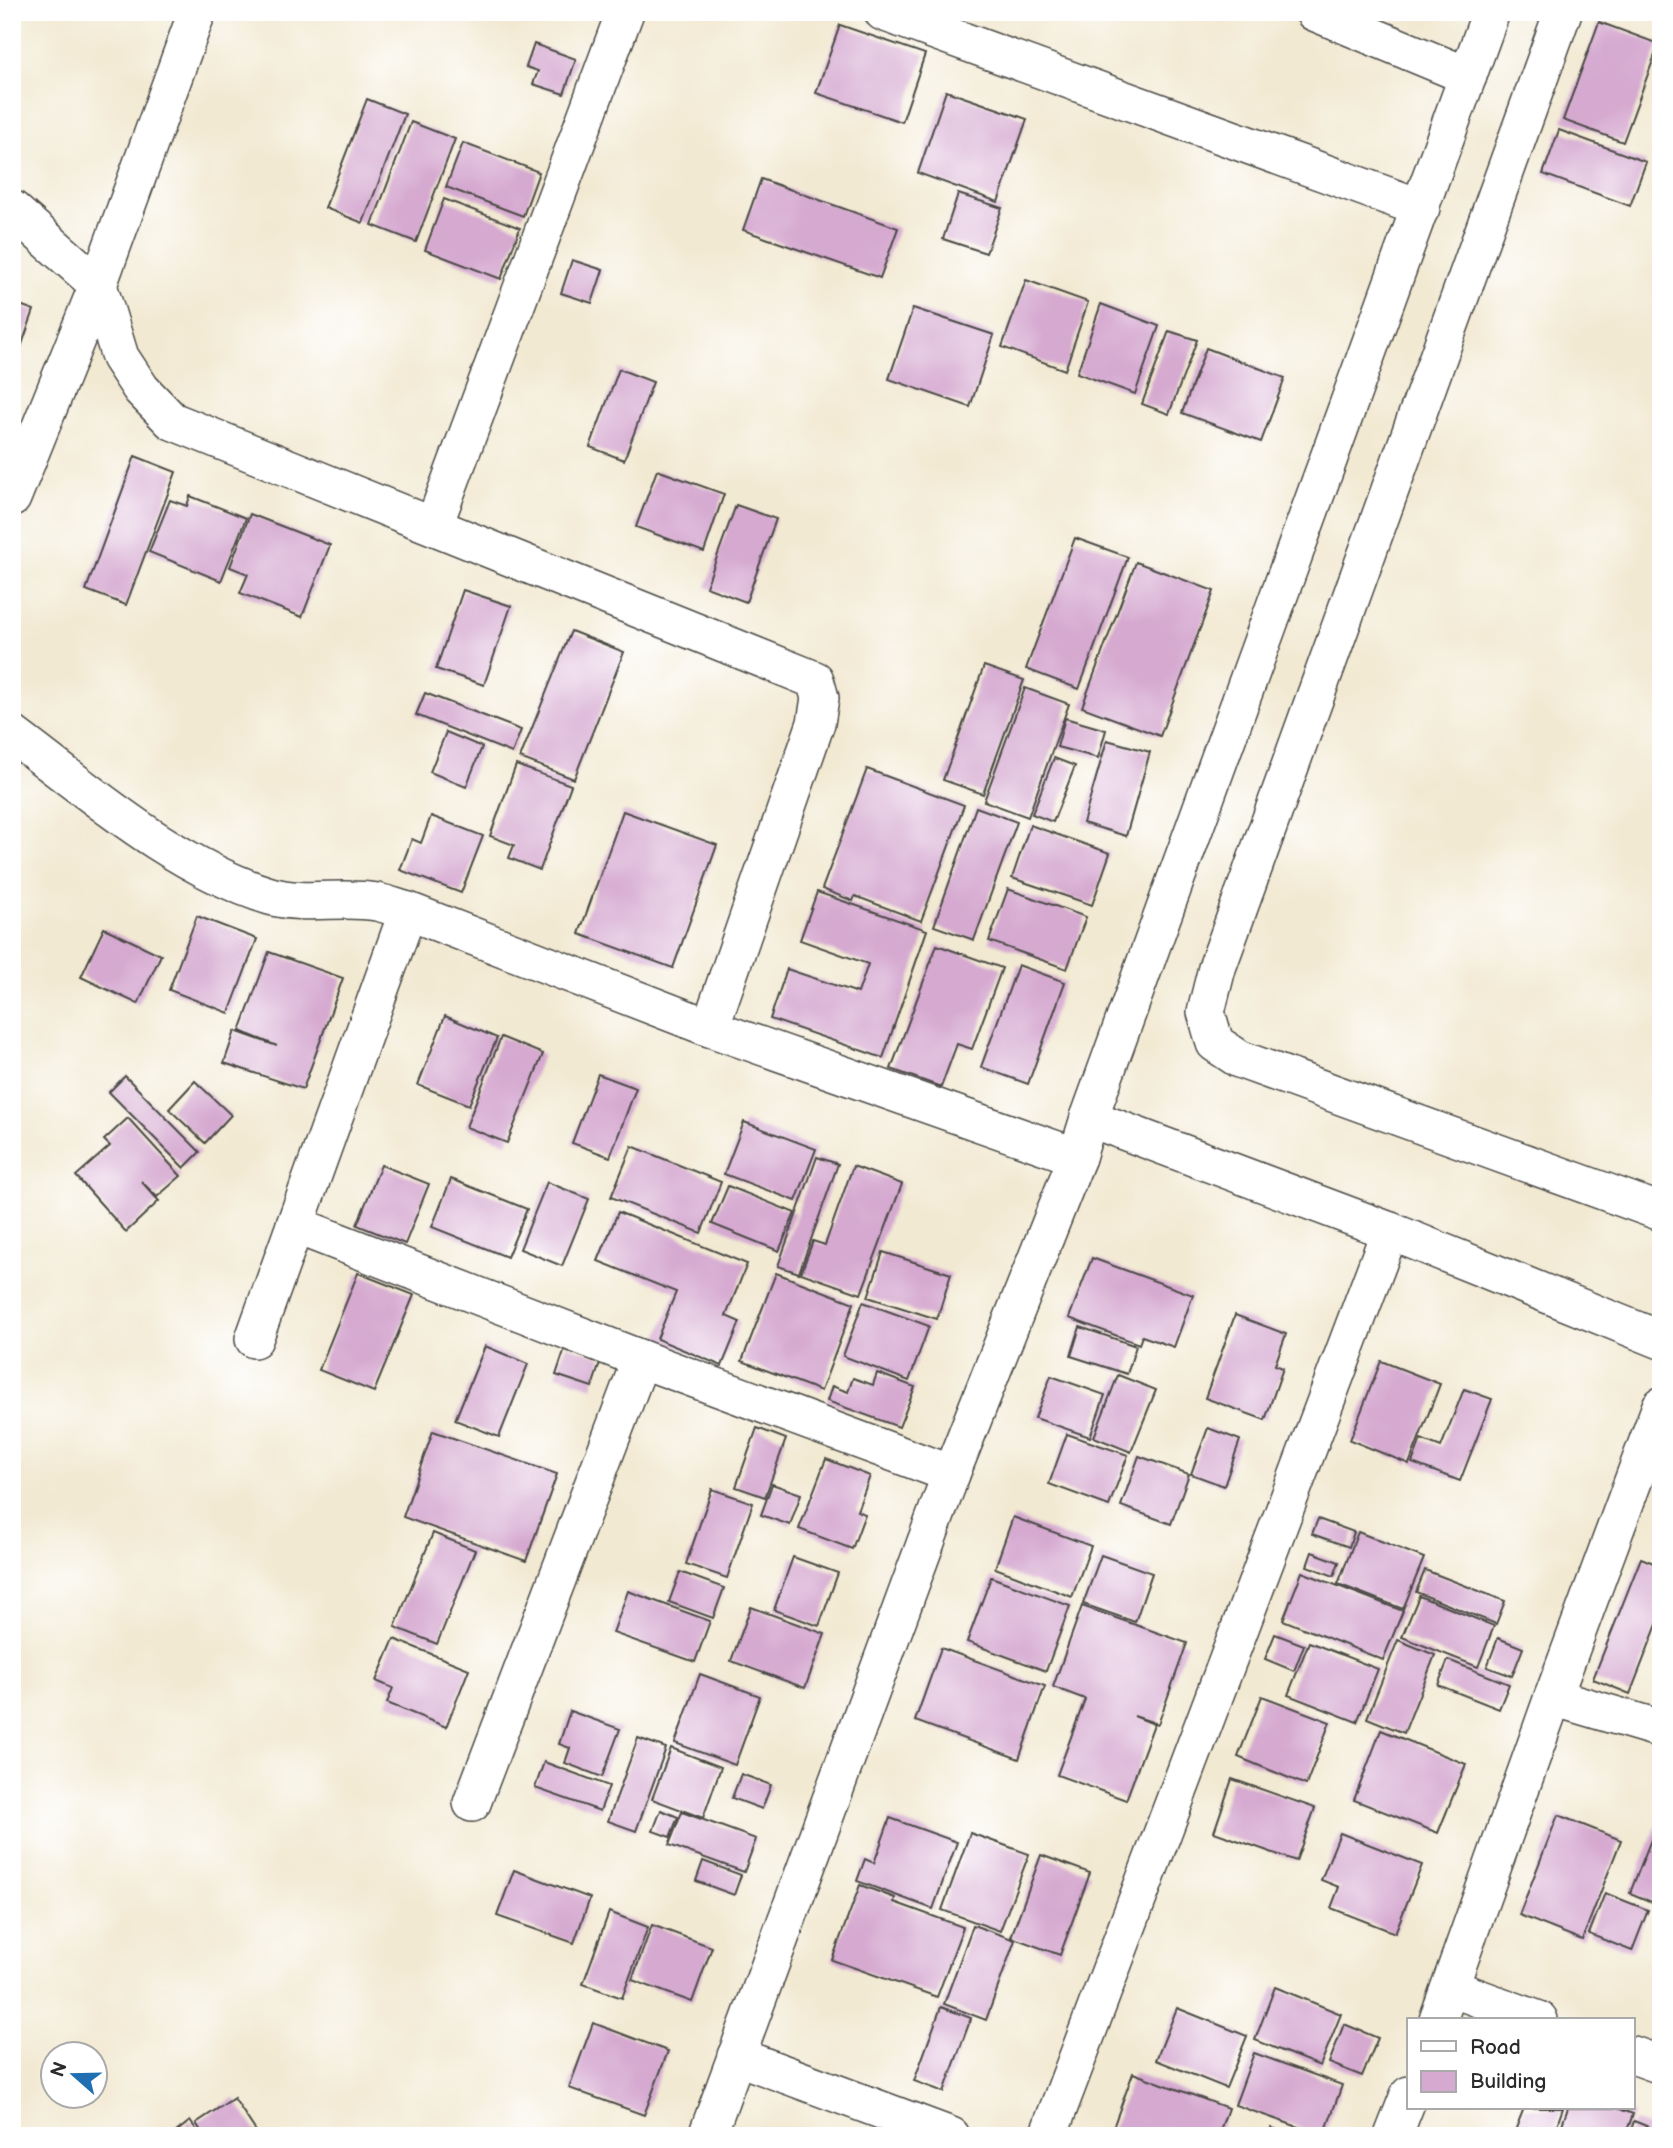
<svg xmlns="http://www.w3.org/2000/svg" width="1673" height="2148" viewBox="0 0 1673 2148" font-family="'Balsamiq Sans',sans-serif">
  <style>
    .building { fill: #d5a9d0 }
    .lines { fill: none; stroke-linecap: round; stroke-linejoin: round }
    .minor-casing { stroke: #494844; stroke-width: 40 }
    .minor { stroke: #fff; stroke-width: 37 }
  </style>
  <rect width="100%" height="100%" fill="#fff"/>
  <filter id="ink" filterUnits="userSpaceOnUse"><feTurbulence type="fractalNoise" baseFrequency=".0143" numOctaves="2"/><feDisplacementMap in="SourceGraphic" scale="14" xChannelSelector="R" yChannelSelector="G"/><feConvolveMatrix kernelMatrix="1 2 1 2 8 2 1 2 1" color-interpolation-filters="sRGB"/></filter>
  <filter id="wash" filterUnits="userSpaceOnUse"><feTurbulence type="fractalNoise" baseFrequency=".00686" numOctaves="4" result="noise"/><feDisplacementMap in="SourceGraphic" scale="28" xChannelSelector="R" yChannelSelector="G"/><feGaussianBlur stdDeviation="1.57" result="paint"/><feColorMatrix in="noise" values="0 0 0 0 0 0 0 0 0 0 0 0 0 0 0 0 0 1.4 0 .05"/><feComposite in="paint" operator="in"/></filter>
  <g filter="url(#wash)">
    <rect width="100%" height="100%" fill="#f2e9d2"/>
    <g id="blocks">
      <g class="building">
        <polygon points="1599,22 1659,44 1623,142 1563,120"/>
        <polygon points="840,25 925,54 902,122 816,93"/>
        <polygon points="534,44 576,59 564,94 533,84 538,71 526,67"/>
        <polygon points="946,91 1027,119 998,202 918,173"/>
        <polygon points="367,99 405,114 363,223 325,208"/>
        <polygon points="411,122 455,139 416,242 372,225"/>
        <polygon points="1559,130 1646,162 1630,206 1543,174"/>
        <polygon points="463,143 539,172 523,216 446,187"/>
        <polygon points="761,179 898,228 880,278 743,230"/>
        <polygon points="958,194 1002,208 986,253 943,239"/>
        <polygon points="444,199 520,228 501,279 425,250"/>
        <polygon points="572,260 603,270 592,303 561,293"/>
        <polygon points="1026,280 1088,302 1065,370 1002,347"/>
        <polygon points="12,302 34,310 13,370 12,369"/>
        <polygon points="1101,304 1159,326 1135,394 1077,373"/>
        <polygon points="913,308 994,335 970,407 889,379"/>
        <polygon points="1169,331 1197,340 1169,414 1142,404"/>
        <polygon points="1206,348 1285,378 1261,442 1182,413"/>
        <polygon points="619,369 653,382 624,460 590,447"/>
        <polygon points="135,456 176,472 126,605 86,590"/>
        <polygon points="657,470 724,494 704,552 636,527"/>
        <polygon points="190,496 246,518 221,581 149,552 170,500 187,506"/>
        <polygon points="736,505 776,519 746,602 706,587"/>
        <polygon points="250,514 330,545 302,617 240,593 248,574 230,567"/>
        <polygon points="1075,538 1128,557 1079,689 1026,669"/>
        <polygon points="1136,562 1214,591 1160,736 1082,707"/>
        <polygon points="463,590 511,606 484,685 436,669"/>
        <polygon points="571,631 624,652 574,779 520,758"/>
        <polygon points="984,666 1024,680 983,794 943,780"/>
        <polygon points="1025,688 1069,704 1028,817 984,801"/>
        <polygon points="425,693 521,730 512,753 416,715"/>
        <polygon points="1065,718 1106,730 1098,758 1057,747"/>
        <polygon points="446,732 482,747 466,787 430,772"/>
        <polygon points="1107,740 1150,752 1126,836 1083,823"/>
        <polygon points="1054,758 1075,766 1053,822 1032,814"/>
        <polygon points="516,765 571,785 540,870 509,858 514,845 490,836"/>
        <polygon points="867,769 964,805 921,921 855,896 853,901 822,889"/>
        <polygon points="976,807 1017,822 974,940 934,926"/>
        <polygon points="623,811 717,845 673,968 579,934"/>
        <polygon points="431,816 483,836 461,893 400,870 412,839 421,843"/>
        <polygon points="1030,825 1110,853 1092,905 1012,878"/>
        <polygon points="1008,889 1086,917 1067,969 989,941"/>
        <polygon points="817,892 927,930 883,1058 770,1019 787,969 858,993 868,964 800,940"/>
        <polygon points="197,916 257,939 229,1013 169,990"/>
        <polygon points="104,928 161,955 138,1004 81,977"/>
        <polygon points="937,945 1002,968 972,1049 957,1044 941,1087 891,1069"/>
        <polygon points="269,952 343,978 303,1089 224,1063 235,1031 277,1046 240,1031"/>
        <polygon points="1018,965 1065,982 1028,1084 981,1067"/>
        <polygon points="445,1016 497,1038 469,1105 418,1085"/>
        <polygon points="501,1037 543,1054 507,1143 466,1127"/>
        <polygon points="598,1074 636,1088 610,1157 572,1143"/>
        <polygon points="125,1076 200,1152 184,1168 109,1092"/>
        <polygon points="195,1081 231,1115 205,1143 169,1109"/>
        <polygon points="128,1118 181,1176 157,1197 141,1181 159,1201 126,1232 76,1176 110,1146 104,1140"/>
        <polygon points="744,1122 816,1149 796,1201 724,1174"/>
        <polygon points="632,1146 721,1182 701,1233 611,1197"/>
        <polygon points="817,1157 838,1164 799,1273 778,1266"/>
        <polygon points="381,1165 429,1184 405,1244 357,1225"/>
        <polygon points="853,1166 902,1184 861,1294 801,1273 813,1241 825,1245"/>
        <polygon points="451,1179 527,1209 507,1257 432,1227"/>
        <polygon points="547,1182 589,1199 562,1266 520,1249"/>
        <polygon points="728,1186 795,1213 779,1251 712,1224"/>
        <polygon points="618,1212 747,1264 726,1316 740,1322 722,1366 657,1339 676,1292 598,1261"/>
        <polygon points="883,1252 951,1274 937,1319 868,1297"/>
        <polygon points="1092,1258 1193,1295 1174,1347 1142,1336 1139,1344 1069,1318"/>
        <polygon points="358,1273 414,1295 374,1392 319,1370"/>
        <polygon points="776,1273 854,1303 821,1391 742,1361"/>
        <polygon points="863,1302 929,1326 909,1381 843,1356"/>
        <polygon points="1235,1315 1286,1334 1275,1365 1283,1368 1265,1420 1205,1398"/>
        <polygon points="1080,1327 1136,1346 1127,1374 1071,1356"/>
        <polygon points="566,1345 602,1357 592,1387 556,1375"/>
        <polygon points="485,1346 528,1364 499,1437 455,1420"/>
        <polygon points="1381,1361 1440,1384 1409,1464 1350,1440"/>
        <polygon points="877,1373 915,1387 899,1427 827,1401 832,1386 848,1392 853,1378 873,1385"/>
        <polygon points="1118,1375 1156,1390 1131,1452 1094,1437"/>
        <polygon points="1051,1376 1105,1395 1090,1437 1035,1418"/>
        <polygon points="1464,1389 1492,1399 1460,1481 1412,1463 1421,1439 1441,1447"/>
        <polygon points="757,1428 786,1439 765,1497 736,1487"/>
        <polygon points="1208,1428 1240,1440 1224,1486 1191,1474"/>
        <polygon points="433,1431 557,1474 526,1561 403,1517"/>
        <polygon points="1067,1434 1128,1455 1109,1506 1049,1484"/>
        <polygon points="1139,1456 1189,1474 1171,1524 1121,1506"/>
        <polygon points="826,1459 870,1476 857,1511 865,1514 852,1549 799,1529"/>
        <polygon points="772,1484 801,1494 790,1525 761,1515"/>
        <polygon points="712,1489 753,1503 727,1578 686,1564"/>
        <polygon points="1013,1517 1091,1546 1072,1597 995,1568"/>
        <polygon points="1318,1519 1354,1532 1349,1547 1312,1534"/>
        <polygon points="1358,1532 1424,1558 1403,1609 1338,1584"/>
        <polygon points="433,1533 475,1550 437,1644 395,1627"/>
        <polygon points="1312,1552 1339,1562 1334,1576 1307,1566"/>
        <polygon points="1101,1555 1152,1573 1135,1622 1083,1604"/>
        <polygon points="793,1557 838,1573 819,1626 774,1610"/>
        <polygon points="1641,1558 1661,1566 1661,1614 1630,1694 1593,1679"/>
        <polygon points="1425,1570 1505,1601 1496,1624 1416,1592"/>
        <polygon points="680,1572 724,1588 713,1618 669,1602"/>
        <polygon points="1302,1572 1403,1611 1383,1660 1283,1620"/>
        <polygon points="991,1577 1070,1606 1046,1671 967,1642"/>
        <polygon points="628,1591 710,1621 695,1662 613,1633"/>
        <polygon points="1419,1596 1494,1626 1478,1667 1402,1637"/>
        <polygon points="1082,1606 1187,1643 1158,1724 1134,1716 1154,1724 1126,1800 1057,1775 1085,1699 1053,1687"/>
        <polygon points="751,1607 825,1634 805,1688 731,1661"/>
        <polygon points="1275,1634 1304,1645 1294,1671 1265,1659"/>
        <polygon points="1498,1638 1523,1648 1512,1676 1487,1667"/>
        <polygon points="394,1639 469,1669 446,1727 387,1703 393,1688 376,1681"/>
        <polygon points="1398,1640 1435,1655 1404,1733 1367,1718"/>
        <polygon points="1309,1642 1378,1669 1357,1722 1288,1695"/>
        <polygon points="941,1648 1045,1686 1019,1759 915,1721"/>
        <polygon points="1448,1660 1509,1684 1499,1709 1438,1685"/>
        <polygon points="700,1674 760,1696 735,1765 675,1743"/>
        <polygon points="1262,1696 1330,1722 1306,1785 1238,1757"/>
        <polygon points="570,1711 620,1729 602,1777 565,1763 570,1748 559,1744"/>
        <polygon points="1381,1730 1466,1764 1438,1833 1354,1800"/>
        <polygon points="638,1738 666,1748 636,1831 608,1821"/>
        <polygon points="671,1748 721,1767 703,1818 652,1799"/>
        <polygon points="544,1762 609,1786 600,1811 535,1788"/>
        <polygon points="741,1774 771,1785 762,1809 732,1798"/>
        <polygon points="1232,1779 1315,1808 1296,1861 1214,1832"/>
        <polygon points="661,1810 678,1817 670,1837 653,1831"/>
        <polygon points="682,1812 756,1839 744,1872 669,1845"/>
        <polygon points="1661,1814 1661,1906 1630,1893"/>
        <polygon points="1558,1815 1621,1840 1582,1940 1519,1915"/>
        <polygon points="890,1818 957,1842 933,1909 857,1881 865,1859 874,1863"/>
        <polygon points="970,1833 1029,1854 1000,1931 942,1910"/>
        <polygon points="1340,1833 1422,1865 1395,1933 1331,1908 1339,1887 1321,1880"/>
        <polygon points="1041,1855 1090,1873 1060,1955 1011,1937"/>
        <polygon points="703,1861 741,1875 734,1895 696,1881"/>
        <polygon points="514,1870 590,1898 574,1943 497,1916"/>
        <polygon points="860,1885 895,1898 894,1902 963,1927 937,1997 832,1960"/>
        <polygon points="1605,1893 1648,1910 1632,1951 1589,1934"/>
        <polygon points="609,1912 648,1927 622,1998 583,1984"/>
        <polygon points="652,1925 712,1947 692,2002 632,1980"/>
        <polygon points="973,1925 1015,1940 986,2020 944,2004"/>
        <polygon points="1275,1987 1341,2014 1320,2066 1255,2040"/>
        <polygon points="941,2007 971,2018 944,2092 914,2081"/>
        <polygon points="1177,2008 1247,2036 1226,2088 1156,2060"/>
        <polygon points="593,2023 668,2051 644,2115 569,2088"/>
        <polygon points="1344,2024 1378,2038 1362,2076 1329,2063"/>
        <polygon points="1254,2053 1342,2085 1324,2136 1235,2105"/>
        <polygon points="1133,2073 1228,2108 1218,2136 1110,2136"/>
        <polygon points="234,2098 259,2136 204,2136 196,2123"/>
        <polygon points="1524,2108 1563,2108 1553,2136 1513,2136"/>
        <polygon points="1568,2108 1617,2108 1633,2114 1625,2136 1558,2136"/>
        <polygon points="190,2121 201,2136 171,2136"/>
        <polygon points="1634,2121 1661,2132 1661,2136 1629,2136"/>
        <polygon points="1271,2128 1290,2136 1268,2136"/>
      </g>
    </g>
  </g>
  <g filter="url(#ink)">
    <use href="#blocks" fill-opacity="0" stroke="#494844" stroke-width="2"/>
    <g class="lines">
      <defs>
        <g id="minor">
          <polyline points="883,12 1421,208"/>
          <polyline points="1314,12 1468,76"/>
          <polyline points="1563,12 1217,968 1206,1012 1215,1043 1239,1059 1661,1212"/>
          <polyline points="12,209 98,285 120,357 141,389 172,421 815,680 820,698 816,723 710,1028"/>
          <polyline points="12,498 98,285 197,12"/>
          <polyline points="434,525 625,12"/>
          <path d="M12 734C91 793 175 867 270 896 305 906 341 896 377 902 387 904 397 908 408 911L710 1028 1077 1157"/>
          <polyline points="1089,1118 1390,1231 1661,1340"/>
          <polyline points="295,1225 641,1359 951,1474"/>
          <polyline points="254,1339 408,911"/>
          <polyline points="1553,1697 1661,1729"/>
          <polyline points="472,1803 641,1359"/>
          <polyline points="1451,1988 1539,2020"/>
          <polyline points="1438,2020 1553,1697 1661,1406"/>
          <polyline points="1633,2055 1661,2065"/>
          <polyline points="736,2056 951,2136"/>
          <polyline points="707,2136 951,1474 1077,1157 1089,1118 1491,12"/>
          <polyline points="1048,2136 1390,1231"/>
          <polyline points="1393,2136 1409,2095"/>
        </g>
      </defs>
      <use href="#minor" class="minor-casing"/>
      <use href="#minor" class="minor"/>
    </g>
  </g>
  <rect width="1673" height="2148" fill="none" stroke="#fff" stroke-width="42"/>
  <rect x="1407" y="2018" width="228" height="91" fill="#ffffff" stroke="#aaaaaa" stroke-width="2"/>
  <rect x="1421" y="2041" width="35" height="10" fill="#ffffff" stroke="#aaaaaa" stroke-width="2"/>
  <text x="1470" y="2054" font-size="21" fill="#2b2b2b">Road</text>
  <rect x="1421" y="2071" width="35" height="21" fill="#d5a9d0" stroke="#aaaaaa" stroke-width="2"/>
  <text x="1470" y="2088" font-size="21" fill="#2b2b2b">Building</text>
  <g transform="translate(74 2075) rotate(290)"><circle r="33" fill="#ffffff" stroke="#aaaaaa" stroke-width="2"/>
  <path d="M0-5L12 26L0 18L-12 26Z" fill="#1f6fb2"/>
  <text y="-10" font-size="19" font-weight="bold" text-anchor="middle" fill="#2b2b2b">N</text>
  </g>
</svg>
